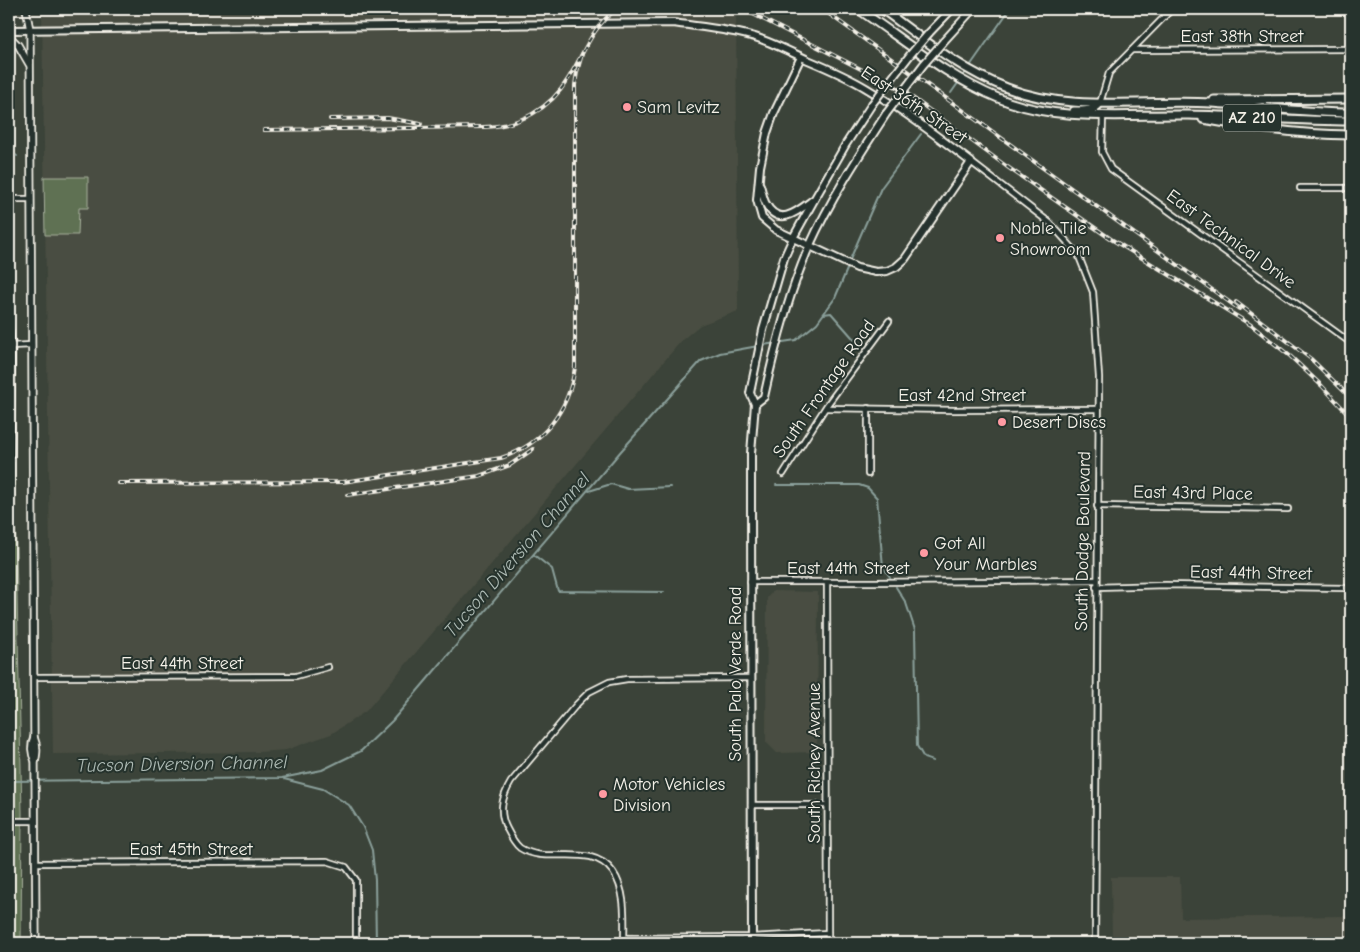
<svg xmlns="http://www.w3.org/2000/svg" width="1360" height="952" viewBox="0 0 1360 952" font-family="'Comic Neue',sans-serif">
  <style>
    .built { fill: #4a4e42 }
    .green { fill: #5e7153; stroke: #a9b19e }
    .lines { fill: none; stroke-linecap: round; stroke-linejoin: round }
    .stream { stroke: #8ba09b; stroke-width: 2 }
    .minor-casing { stroke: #f4f1e8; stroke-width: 8 }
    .tertiary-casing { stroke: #f4f1e8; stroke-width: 9 }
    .secondary-casing { stroke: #f4f1e8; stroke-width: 10 }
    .primary-casing { stroke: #f4f1e8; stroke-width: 11 }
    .minor { stroke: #26332d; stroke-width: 4.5 }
    .tertiary { stroke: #26332d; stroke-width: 5.5 }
    .secondary { stroke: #26332d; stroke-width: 6 }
    .primary { stroke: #26332d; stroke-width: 7 }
    .rail-casing { stroke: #f4f1e8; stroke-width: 4 }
    .rail { stroke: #26332d; stroke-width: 2; stroke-dasharray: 5.5; stroke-linecap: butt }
    .secondary-bridge-casing { stroke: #f4f1e8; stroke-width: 10; stroke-linecap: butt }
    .secondary-bridge { stroke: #26332d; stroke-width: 6 }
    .poi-dot { fill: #ff9aa2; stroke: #26332d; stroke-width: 2 }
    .labels { text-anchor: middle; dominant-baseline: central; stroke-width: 4; stroke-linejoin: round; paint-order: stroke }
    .shield { fill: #26332d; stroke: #b6b8b0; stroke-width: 1 }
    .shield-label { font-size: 16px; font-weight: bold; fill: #f4f1e8 }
    .street-label { font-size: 18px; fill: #f4f1e8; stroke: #26332d }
    .poi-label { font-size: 18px; fill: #f4f1e8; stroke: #26332d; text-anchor: start }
    .water-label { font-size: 19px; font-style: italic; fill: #aebbb5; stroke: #26332d }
  </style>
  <rect width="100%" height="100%" fill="#3b4339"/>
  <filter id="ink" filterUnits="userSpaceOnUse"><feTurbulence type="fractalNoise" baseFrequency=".02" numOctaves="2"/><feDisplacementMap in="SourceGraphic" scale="10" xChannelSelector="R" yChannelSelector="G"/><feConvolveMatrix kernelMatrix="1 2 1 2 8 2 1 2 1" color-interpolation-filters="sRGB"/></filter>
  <g filter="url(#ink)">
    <g class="built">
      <polygon points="42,9 736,10 738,311 700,325 682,340 366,711 331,734 286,750 258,752 53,754"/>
      <polygon points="773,591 818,592 817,752 777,753 766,742 767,598"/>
      <polygon points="1111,877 1180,877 1181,918 1351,916 1351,943 1121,943 1112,936"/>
    </g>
    <g class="green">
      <polygon points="44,177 88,177 88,208 79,208 78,235 45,235"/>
      <polygon points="9,462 14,462 22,813 21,943 9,943"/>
    </g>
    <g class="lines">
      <g class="stream">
        <polyline points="951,93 1010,9"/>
        <polyline points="14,95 14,154 17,156"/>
        <polyline points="931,121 934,117"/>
        <polyline points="849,262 881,188 921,134"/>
        <polyline points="824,314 831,313 859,345"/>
        <polyline points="763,345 796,340 817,323 835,298 848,267"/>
        <polyline points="776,485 859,485 868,488 877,498 883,567 890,577"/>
        <polyline points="589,491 611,484 628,489 670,487"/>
        <polyline points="534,555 552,569 558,591 664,592"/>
        <polyline points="896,587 906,603 915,630 917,746 924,758 933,761"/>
        <polyline points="284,779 323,789 349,805 363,827 372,850 375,880 376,943"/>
        <polyline points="9,781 282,778 322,770 361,751 392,721 621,451 701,361 720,353 758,346"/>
        <polyline points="11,816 12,781"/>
        <polyline points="11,943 11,828"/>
      </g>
      <defs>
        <g id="minor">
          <polyline points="1132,50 1351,49"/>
          <polyline points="1100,103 1109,73 1172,9"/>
          <polyline points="9,104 9,239"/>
          <polyline points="1103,116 1102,152 1111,169 1351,343"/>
          <polyline points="971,162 1050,223 1078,254 1093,292 1099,377 1095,943"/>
          <polyline points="1300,188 1351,188"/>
          <polyline points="9,199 31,199"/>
          <polyline points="9,318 12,346 11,456"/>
          <polyline points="10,346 32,345"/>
          <polyline points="826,408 955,410 1098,409"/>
          <polyline points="868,408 868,474"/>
          <polyline points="783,474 827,405 889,321"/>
          <polyline points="1097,506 1288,509"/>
          <polyline points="750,582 874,582 1097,580"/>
          <polyline points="827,582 828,943"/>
          <polyline points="1096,587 1166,585 1345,588"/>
          <polyline points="34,677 296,676 328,667"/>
          <polyline points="751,805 827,805"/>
          <polyline points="9,821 35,821"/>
          <polyline points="36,863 327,861 346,867 356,880 356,943"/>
          <polyline points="624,938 751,937 828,933"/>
          <path d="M624 943C624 921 627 892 613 872 591 841 548 866 520 848 515 844 510 835 507 829 498 812 502 797 511 782L577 704 589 692 609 682 627 679 751 678"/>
        </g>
        <g id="tertiary">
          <path d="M26 9 30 30 34 737C38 747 37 753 35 763L36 943"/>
          <polyline points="9,36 18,45 29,64"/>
          <path d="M34 737C30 746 31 753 35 761"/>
        </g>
        <g id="secondary">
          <path d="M9 30 673 23C701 27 729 29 755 37 773 43 791 52 808 60 827 68 848 77 866 88 903 110 937 136 971 162L905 259 896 267 887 271 876 272 857 268 776 230 762 218 757 200 760 167 767 133 774 113 801 57"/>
          <polyline points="929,33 952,9"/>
          <polyline points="943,42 973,9"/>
          <path d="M760 185C762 191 763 199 766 204 779 228 798 211 813 200"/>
          <path d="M755 404 764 397C775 346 788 295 809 247 830 200 858 157 886 114"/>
          <polyline points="752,943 751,504 751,453 755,404 750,393 763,330 784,258 793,238 814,200 846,144 872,104"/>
        </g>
        <g id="primary">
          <path d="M858 9C904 40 947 77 998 98 1059 123 1125 114 1189 115 1243 116 1297 121 1351 121"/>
          <path d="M882 9C922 38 960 70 1007 88 1072 113 1143 99 1211 103 1258 106 1304 113 1351 113"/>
          <polyline points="1214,100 1351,99"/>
          <path d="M1074 111C1084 111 1093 112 1100 103"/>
          <path d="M1203 119C1253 128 1301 135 1351 135"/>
        </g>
      </defs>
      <use href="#minor" class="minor-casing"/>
      <use href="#tertiary" class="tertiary-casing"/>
      <use href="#secondary" class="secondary-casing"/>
      <use href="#primary" class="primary-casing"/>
      <use href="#minor" class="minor"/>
      <use href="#tertiary" class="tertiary"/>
      <use href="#secondary" class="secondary"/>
      <use href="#primary" class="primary"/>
      <defs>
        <g id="rail">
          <polyline points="743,9 902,90 1006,166 1111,239 1251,325 1290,356 1322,386 1351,417"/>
          <polyline points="822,9 1239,309"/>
          <polyline points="330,119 388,118 421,124"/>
          <path d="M264 130 484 127C519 126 550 109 568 79 585 52 590 30 616 9"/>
          <polyline points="1236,302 1311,359 1351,398"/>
          <path d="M119 483 343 482 501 458C544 444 569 410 575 367V85L577 72 582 54"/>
          <polyline points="347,495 479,476 510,465 533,449"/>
        </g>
      </defs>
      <use href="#rail" class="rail-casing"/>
      <use href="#rail" class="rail"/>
      <defs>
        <g id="secondary-bridge">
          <polyline points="872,104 910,55 929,33"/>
          <polyline points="886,114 923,65 943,42"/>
        </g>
      </defs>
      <use href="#secondary-bridge" class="secondary-bridge-casing"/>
      <use href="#secondary-bridge" class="secondary-bridge"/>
    </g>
  </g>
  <g class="poi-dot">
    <circle cx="627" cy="107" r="5"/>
    <circle cx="1000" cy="238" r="5"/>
    <circle cx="1002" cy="422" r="5"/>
    <circle cx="924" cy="553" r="5"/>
    <circle cx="603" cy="794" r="5"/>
  </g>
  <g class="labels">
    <rect class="shield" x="1223" y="104.5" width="58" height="27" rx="4"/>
    <g class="shield-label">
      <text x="1252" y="118">AZ 210</text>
    </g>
    <g class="street-label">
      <text x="1242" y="36">East 38th Street</text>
      <text transform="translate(914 105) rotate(34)">East 36th Street</text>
      <text transform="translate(1231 239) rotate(36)">East Technical Drive</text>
      <text transform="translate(824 389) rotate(-55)">South Frontage Road</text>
      <text x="962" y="395">East 42nd Street</text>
      <text transform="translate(1193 493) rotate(1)">East 43rd Place</text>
      <text transform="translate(1083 541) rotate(-89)">South Dodge Boulevard</text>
      <text x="848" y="568">East 44th Street</text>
      <text transform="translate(1251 573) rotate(1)">East 44th Street</text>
      <text x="182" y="663">East 44th Street</text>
      <text transform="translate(735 674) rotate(-90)">South Palo Verde Road</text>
      <text transform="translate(814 763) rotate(-90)">South Richey Avenue</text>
      <text x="191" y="849">East 45th Street</text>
    </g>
    <g class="poi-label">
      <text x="637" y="107">Sam Levitz</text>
      <text x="1010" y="228">Noble Tile<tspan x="1010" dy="21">Showroom</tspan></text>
      <text x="1012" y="422">Desert Discs</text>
      <text x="934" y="543">Got All<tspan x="934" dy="21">Your Marbles</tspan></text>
      <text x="613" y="784">Motor Vehicles<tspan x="613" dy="21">Division</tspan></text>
    </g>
    <g class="water-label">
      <text transform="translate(517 555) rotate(-49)">Tucson Diversion Channel</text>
      <text transform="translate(182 764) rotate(-1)">Tucson Diversion Channel</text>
    </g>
  </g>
  <rect width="1360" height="952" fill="none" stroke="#26332d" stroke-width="30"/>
  <rect x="15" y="15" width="1330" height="922" fill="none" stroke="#f4f1e8" stroke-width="2" filter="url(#ink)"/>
</svg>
